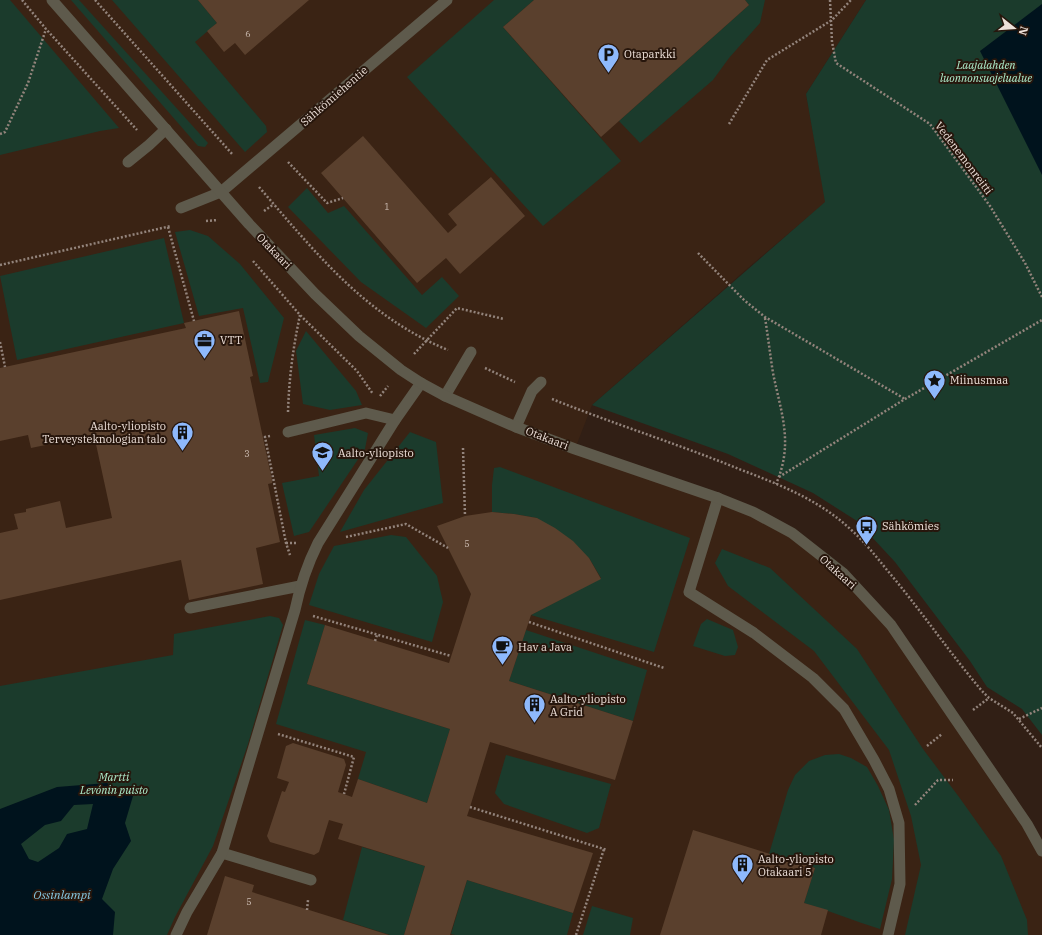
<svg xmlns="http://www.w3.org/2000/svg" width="1042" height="935" viewBox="0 0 1042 935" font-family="'IBM Plex Serif',serif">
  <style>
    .built { fill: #3a2314 }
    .green { fill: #1b3b2c }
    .water { fill: #00131d; fill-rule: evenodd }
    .building { fill: #5a402d }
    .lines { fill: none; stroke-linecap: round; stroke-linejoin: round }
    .path { stroke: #93847c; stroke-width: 2.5; stroke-dasharray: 2 2; stroke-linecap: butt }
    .service { stroke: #5e5a4c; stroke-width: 11 }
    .minor { stroke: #5e5a4c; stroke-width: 11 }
    .tertiary { stroke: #5e5a4c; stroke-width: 11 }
    .labels { text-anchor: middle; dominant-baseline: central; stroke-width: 4; stroke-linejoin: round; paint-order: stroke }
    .number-label { font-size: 9px; fill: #c9b9af }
    .poi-label { font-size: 11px; fill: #eee1da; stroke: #27160c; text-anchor: start }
    .park-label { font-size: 11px; font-style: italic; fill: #afefce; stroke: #27160c }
    .street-label { font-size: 11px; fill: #eee1da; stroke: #27160c }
    .water-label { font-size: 12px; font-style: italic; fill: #85c9e4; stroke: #27160c }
  </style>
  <rect width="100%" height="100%" fill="#311f15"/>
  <polygon class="built" points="0,0 866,0 806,94 826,202 749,267 592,405 575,449 753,512 843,573 891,625 1042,851 1042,935 0,935"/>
  <g class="green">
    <polygon points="0,0 10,0 119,128 100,131 0,155"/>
    <polygon points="71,0 79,0 208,143 205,147 198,146"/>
    <polygon points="112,0 198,0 217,23 195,42 266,126 267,132 245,152"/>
    <polygon points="494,0 534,0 503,27 621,161 543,226 407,77"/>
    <polygon points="745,0 765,0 760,23 729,58 713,80 640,143 619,121 749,5"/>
    <polygon points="866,0 1042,0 1042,735 1022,709 987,687 970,661 895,562 857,521 813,493 728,454 592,405 825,202 806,94"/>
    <polygon points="307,188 328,213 344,206 422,295 442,277 459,296 426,328 361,282 288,207"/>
    <polygon points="190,230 208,236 240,264 284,318 268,382 260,383 243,308 199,316 175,232"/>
    <polygon points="164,238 184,323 17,360 0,276"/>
    <polygon points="306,331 356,391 362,405 330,410 303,404 296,351"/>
    <polygon points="355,428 368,433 365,449 309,532 294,536 282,483 319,476 314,435"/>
    <polygon points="410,432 436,442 443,503 340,532 364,490"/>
    <polygon points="500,467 690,538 654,652 531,615 601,578 589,558 537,518 514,514 492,512 492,485 494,468"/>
    <polygon points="391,535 406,537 437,576 443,602 432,642 309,605 319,574 334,546"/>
    <polygon points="722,549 770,568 857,649 923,749 959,797 1001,856 1027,920 1028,935 905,935 921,865 911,816 889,750 814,651 728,586 715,563"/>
    <polygon points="270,616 279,618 283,625 248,744 213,846 175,917 167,935 0,935 0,686 173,655 174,634"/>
    <polygon points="707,619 733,630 738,647 735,655 725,656 693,646 701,624"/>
    <polygon points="305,620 325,625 307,684 450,729 427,803 358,779 366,752 276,724"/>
    <polygon points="526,630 647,670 633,721 509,681"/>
    <path d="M839 754 851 758 867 767 878 786 889 810 894 840 892 879 880 929C854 921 830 911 804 903L815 868 769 854 788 790 795 775 809 761 825 755Z"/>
    <polygon points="506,755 611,784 599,828 587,833 504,804 495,793"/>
    <polygon points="362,847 425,866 404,935 390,935 343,920"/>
    <polygon points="467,880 573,913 567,935 455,935 451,934"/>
    <polygon points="592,906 633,918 630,935 583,935"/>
  </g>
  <g class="water">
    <polygon points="1042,4 1042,175 980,51"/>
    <path d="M107 783 133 796 125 823 131 841 113 869 102 899 115 912 113 935H0V809L57 787ZM93 804 87 829 67 834 59 848 38 862 29 859 21 844 45 825 61 821 74 805Z"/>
  </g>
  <g class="building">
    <polygon points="198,0 309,0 245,55 235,43 224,52 207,31 217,23"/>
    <polygon points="534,0 745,0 749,5 601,137 503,27"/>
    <polygon points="363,136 448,233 457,225 448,214 491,177 525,216 460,274 446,258 417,283 321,173"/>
    <polygon points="239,311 253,376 250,377 272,480 272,483 268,484 280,542 256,548 263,584 189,600 181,560 0,600 0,533 18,529 14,514 26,512 26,509 60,501 66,528 112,518 94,435 31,448 28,435 0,441 0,368 186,328 184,323"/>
    <polygon points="492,512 514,514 537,518 555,528 573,541 589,558 601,579 531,615 509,681 633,721 615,780 490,742 470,807 467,816 593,853 573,913 467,880 450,935 404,935 425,866 338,839 343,824 329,820 319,852 314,855 270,842 267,836 282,791 285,792 289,782 277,778 286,746 293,743 344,759 346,765 338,792 352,797 358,779 427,803 450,729 307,684 325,625 449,663 471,594 437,526 465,516"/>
    <polygon points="693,830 815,868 804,903 828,910 821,935 660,935"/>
    <polygon points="225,876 254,885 252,892 389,935 207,935"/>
  </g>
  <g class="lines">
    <g class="path">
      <polyline points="22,0 46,29 137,130"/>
      <polyline points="95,0 233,155"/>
      <polyline points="830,0 832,42 836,63 930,124 990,206 1025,263 1042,297"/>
      <polyline points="729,124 767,60 832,20 851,0"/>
      <polyline points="0,134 5,132 28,83 46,29"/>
      <polyline points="288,162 327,203 343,198"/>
      <path d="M259 187C316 253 365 316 448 350"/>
      <polyline points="264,211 274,204"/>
      <polyline points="206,221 218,220"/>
      <polyline points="168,227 194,321"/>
      <polyline points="698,253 744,300 765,317 905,399"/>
      <polyline points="253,261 300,315 357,371 373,394"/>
      <polyline points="0,265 171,226"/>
      <path d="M765 318C768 336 770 354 773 373 781 413 794 443 776 484"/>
      <polyline points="0,342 5,367"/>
      <polyline points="414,354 457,308 504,319"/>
      <polyline points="485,368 515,382"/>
      <polyline points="380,396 388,386"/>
      <path d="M552 399C614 424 678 444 739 469 778 484 817 499 848 527 863 540 875 555 887 570 920 609 949 652 982 691L989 698 1013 713 1042 748"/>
      <path d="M288 412C289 378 293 348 300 315"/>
      <polyline points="270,436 265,437 286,543 290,555"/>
      <polyline points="463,448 465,516"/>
      <polyline points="779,477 905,399 1042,320"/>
      <polyline points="346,537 406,524 448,548"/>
      <polyline points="286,543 296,543"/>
      <polyline points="313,616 451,656"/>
      <polyline points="529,622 664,668"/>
      <polyline points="375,641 377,635"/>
      <polyline points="973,710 989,698"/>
      <polyline points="1019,719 1042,708"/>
      <polyline points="278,734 354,757 344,794"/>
      <polyline points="927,746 942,734"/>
      <polyline points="915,805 938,780 953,780"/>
      <polyline points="470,807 607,850"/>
      <polyline points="307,910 308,900"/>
      <polyline points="576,935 604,849"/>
    </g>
    <g class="service">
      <polyline points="128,162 149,145 166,129"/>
      <polyline points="181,208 221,192"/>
      <polyline points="445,396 471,352"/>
      <polyline points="516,427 532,391 541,382"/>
      <polyline points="288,432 366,413 395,420"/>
      <polyline points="718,498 689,592 754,633 813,678 844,709 874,760 889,789 899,823 900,884 888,935"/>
      <polyline points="190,608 300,586"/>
      <polyline points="222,853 311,880"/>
      <path d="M176 935 187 912 222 853 295 610C300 586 307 565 318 543L395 420 421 383"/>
    </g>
    <polyline class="minor" points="221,192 447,0"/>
    <polyline class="tertiary" points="52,0 249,224 315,294 359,336 401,370 421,383 445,396 516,427 575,449 718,498 753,512 792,533 843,573 891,625 1027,824 1042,851"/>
  </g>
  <defs>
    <symbol id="parking-pin" viewBox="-11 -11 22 30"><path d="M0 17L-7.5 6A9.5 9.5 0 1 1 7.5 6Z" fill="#8eb9fc" stroke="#27160c"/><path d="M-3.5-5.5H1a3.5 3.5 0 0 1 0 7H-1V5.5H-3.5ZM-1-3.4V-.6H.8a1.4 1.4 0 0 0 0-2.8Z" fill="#111"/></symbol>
    <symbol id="office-pin" viewBox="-11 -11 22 30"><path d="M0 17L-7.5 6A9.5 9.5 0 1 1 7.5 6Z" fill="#8eb9fc" stroke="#27160c"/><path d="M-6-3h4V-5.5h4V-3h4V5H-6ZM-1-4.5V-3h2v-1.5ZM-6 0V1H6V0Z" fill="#111"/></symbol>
    <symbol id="sight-pin" viewBox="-11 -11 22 30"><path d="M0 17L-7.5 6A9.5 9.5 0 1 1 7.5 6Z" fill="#8eb9fc" stroke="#27160c"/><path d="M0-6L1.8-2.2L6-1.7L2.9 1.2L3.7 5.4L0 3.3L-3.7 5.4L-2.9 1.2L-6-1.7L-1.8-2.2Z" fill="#111"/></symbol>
    <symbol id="building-pin" viewBox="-11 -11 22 30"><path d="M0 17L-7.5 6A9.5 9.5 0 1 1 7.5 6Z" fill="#8eb9fc" stroke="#27160c"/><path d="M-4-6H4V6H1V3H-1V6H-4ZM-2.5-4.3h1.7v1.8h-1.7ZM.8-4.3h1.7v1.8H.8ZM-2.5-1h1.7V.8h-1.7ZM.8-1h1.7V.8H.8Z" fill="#111"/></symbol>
    <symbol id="university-pin" viewBox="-11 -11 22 30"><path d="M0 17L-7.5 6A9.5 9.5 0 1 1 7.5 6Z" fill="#8eb9fc" stroke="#27160c"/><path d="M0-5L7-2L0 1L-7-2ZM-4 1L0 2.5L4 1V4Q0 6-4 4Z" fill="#111"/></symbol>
    <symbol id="bus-pin" viewBox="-11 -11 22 30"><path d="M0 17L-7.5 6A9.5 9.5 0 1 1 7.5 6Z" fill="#8eb9fc" stroke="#27160c"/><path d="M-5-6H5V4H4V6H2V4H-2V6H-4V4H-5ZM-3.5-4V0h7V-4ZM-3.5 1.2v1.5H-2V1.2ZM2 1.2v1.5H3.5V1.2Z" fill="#111"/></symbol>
    <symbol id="cafe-pin" viewBox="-11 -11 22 30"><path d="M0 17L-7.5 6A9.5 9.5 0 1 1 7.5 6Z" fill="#8eb9fc" stroke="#27160c"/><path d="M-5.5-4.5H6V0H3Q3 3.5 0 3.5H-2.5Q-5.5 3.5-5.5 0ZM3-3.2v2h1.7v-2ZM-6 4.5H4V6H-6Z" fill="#111"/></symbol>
  </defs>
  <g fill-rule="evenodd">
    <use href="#parking-pin" x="596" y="42" width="25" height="34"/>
    <use href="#office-pin" x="192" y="328" width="25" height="34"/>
    <use href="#sight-pin" x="922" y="368" width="25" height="34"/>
    <use href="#building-pin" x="170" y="420" width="25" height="34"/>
    <use href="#university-pin" x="310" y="440" width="25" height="34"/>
    <use href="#bus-pin" x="854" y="514" width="25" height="34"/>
    <use href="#cafe-pin" x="490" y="634" width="25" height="34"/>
    <use href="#building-pin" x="522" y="692" width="25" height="34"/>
    <use href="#building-pin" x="730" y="852" width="25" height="34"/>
  </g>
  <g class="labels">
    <g class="number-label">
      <text x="248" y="33">6</text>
      <text x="387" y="206">1</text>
      <text x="247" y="453">3</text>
      <text x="467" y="543">5</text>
      <text x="249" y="901">5</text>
    </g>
    <g class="poi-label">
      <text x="624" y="54">Otaparkki</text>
      <text x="220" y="340">VTT</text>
      <text x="950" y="380">Miinusmaa</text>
      <text x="166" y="426" text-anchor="end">Aalto-yliopisto<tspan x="166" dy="13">Terveysteknologian talo</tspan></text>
      <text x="338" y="453">Aalto-yliopisto</text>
      <text x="882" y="526">Sähkömies</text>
      <text x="518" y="647">Hav a Java</text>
      <text x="550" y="699">Aalto-yliopisto<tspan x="550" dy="13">A Grid</tspan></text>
      <text x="758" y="859">Aalto-yliopisto<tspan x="758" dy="13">Otakaari 5</tspan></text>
    </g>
    <g class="park-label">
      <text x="986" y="65">Laajalahden<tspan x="986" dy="13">luonnonsuojelualue</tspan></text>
      <text x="114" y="777">Martti<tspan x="114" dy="13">Levónin puisto</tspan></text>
    </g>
    <g class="street-label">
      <text transform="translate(334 96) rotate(-41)">Sähkömiehentie</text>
      <text transform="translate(964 158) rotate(53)">Vedenemonreitti</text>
      <text transform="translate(274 251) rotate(46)">Otakaari</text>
      <text transform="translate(547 438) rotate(21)">Otakaari</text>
      <text transform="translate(838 572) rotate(42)">Otakaari</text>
    </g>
    <g class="water-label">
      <text x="62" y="894">Ossinlampi</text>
    </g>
  </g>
  <g transform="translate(1014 28) rotate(107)" stroke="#27160c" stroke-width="3" paint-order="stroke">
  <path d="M0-3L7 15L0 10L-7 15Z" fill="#eee1da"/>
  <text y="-6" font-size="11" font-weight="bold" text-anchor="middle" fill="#eee1da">N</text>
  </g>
</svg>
